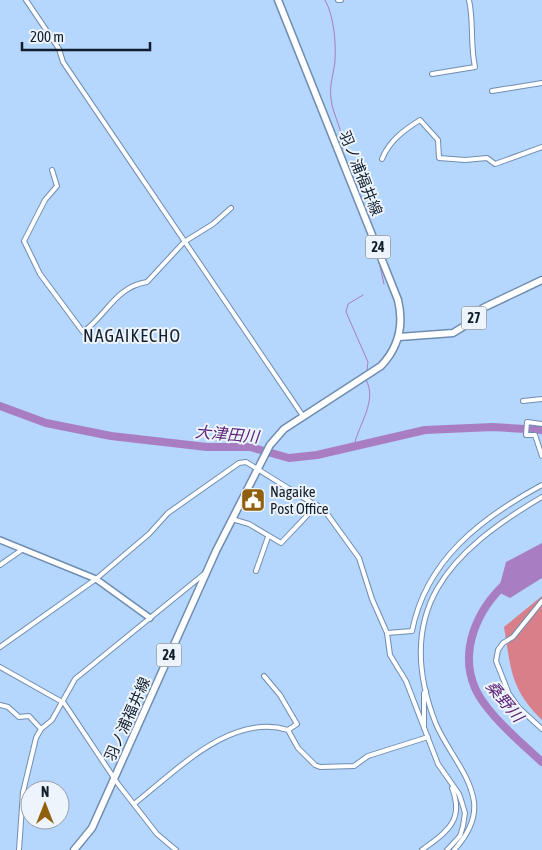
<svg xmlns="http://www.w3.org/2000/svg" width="542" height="850" viewBox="0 0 542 850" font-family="'Asap Condensed','Noto Sans JP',sans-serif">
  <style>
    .forest { fill: #d87f89 }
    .water { fill: #a97dc2 }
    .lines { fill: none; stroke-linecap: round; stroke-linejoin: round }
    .stream { stroke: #a97dc2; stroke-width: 1 }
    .river { stroke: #a97dc2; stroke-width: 8 }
    .minor-casing { stroke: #6f8db1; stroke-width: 6 }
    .tertiary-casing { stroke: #6f8db1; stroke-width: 8 }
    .primary-casing { stroke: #6f8db1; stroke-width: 9 }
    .minor { stroke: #fff; stroke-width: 4 }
    .tertiary { stroke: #fff; stroke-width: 5 }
    .primary { stroke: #fff; stroke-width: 6 }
    .labels { text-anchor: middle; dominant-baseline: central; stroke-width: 4; stroke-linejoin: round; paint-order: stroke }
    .shield { fill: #edf4fc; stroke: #545f6b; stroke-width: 1 }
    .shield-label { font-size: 14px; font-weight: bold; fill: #131f2d }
    .street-label { font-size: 15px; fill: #131f2d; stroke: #edf4fc }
    .poi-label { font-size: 15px; fill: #131f2d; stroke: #edf4fc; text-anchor: start }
    .water-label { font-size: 16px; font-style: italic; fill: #5c2377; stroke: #edf4fc }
    .quarter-label { font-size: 18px; letter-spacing: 1px; fill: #131f2d; stroke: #edf4fc }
  </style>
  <rect width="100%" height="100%" fill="#b5d6fd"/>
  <path class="forest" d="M542 596V720C510 688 511 669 504 627Z"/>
  <polygon class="water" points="542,543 542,578 510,598 498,592 506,562"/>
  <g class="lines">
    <g class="stream">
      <path d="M325 0C334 16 336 42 335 60 334 73 329 85 331 99 333 117 345 131 342 151"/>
      <polyline points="337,156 340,166"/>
      <polyline points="379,262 384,284"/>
      <polyline points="363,295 348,304 346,312 368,362 367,370"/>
      <path d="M354 446C358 425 378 401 366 380"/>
    </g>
    <g class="river">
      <polyline points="0,406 46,423 111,436 207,447 250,447 289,458 317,455 425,430 493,427 542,430"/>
      <path d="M505 584C477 610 459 651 475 688 486 713 521 743 542 762"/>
    </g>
    <defs>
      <g id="minor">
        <polyline points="26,0 59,49 63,62 303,416"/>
        <polyline points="338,0 341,0"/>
        <path d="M432 74 475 67C470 45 474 22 469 0"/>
        <polyline points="492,91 542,83"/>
        <path d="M382 159C389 141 404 130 420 120L438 140 439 158 465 160 487 158 495 164 542 147"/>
        <path d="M52 170 57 186 45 200 24 241 40 274 83 332C107 315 115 287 147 282L184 242 213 224 231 208"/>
        <polyline points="523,401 542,399"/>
        <polyline points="542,424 527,422 526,435 535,435 542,456"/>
        <polyline points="232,519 249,524 281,543 317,505"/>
        <polyline points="0,565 23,549"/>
        <polyline points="256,571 268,537"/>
        <polyline points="542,601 513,637 503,643 498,650 496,661 509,694 519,708 542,729"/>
        <path d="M387 633 412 631C426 560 481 518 542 485"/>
        <polyline points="0,647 96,579 149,534 168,513 239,463 246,462 325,511 359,558 372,599 387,633 390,655 406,681 438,764 459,794 462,803 465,813 463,826 460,836 447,850"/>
        <polyline points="0,667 64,703 118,784 157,834 176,850"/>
        <polyline points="264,676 280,695 297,724 288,730"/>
        <polyline points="0,705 8,707 19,717 29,716 41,729"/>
        <polyline points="424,728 424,693 426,691"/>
        <path d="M134 804C175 772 231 712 288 730L298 748 315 765 320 767 354 766 368 756 428 737"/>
        <polyline points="19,850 23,792 36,738 41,729 52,720 75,679 204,574"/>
        <path d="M422 850C446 832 465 821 452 788"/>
        <path d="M454 850C466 837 476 820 474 802 470 774 447 750 436 724 391 610 450 551 542 497"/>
      </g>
      <polyline id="tertiary" points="0,540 96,579 150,618"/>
      <g id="primary">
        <polyline points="399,337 453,333 471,322 483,308 542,280"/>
        <path d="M74 850 92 828 216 551 270 445 284 429 381 366C399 347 404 325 398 300L278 0"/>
      </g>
    </defs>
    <use href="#minor" class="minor-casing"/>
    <use href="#tertiary" class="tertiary-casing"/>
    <use href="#primary" class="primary-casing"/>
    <use href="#minor" class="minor"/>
    <use href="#tertiary" class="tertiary"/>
    <use href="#primary" class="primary"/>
  </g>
  <defs>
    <symbol id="civic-square" viewBox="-11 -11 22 22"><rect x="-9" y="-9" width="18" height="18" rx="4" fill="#91600e" stroke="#edf4fc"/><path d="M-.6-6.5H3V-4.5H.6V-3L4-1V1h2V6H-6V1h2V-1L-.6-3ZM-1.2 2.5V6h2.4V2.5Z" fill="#fff"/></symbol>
  </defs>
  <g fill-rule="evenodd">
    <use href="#civic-square" x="239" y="486" width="28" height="28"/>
  </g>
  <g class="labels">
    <g class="shield">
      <rect x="365.5" y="235.5" width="25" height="23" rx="4"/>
      <rect x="461.5" y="306.5" width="25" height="23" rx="4"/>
      <rect x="156.5" y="643.5" width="25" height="23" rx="4"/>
    </g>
    <g class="shield-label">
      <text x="378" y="247">24</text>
      <text x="474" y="318">27</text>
      <text x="169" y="655">24</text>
    </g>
    <g class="street-label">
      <text transform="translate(361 173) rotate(68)">羽ノ浦福井線</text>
      <text transform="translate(127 719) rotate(-66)">羽ノ浦福井線</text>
    </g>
    <g class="poi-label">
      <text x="270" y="491">Nagaike<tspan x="270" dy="17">Post Office</tspan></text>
    </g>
    <g class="water-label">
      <text transform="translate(227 434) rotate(5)">大津田川</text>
      <text transform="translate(505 701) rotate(50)">桑野川</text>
    </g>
    <g class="quarter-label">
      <text x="132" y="335">NAGAIKECHO</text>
    </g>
  </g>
  <g transform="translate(45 805)"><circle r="24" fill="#edf4fc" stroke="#969fa9"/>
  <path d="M0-4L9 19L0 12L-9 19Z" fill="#91600e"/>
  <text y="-8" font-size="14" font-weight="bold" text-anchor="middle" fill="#131f2d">N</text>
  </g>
  <path d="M22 42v8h128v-8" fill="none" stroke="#131f2d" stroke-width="2.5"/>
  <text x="30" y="42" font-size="15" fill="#131f2d" stroke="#edf4fc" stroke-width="4" paint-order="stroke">200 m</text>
</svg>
